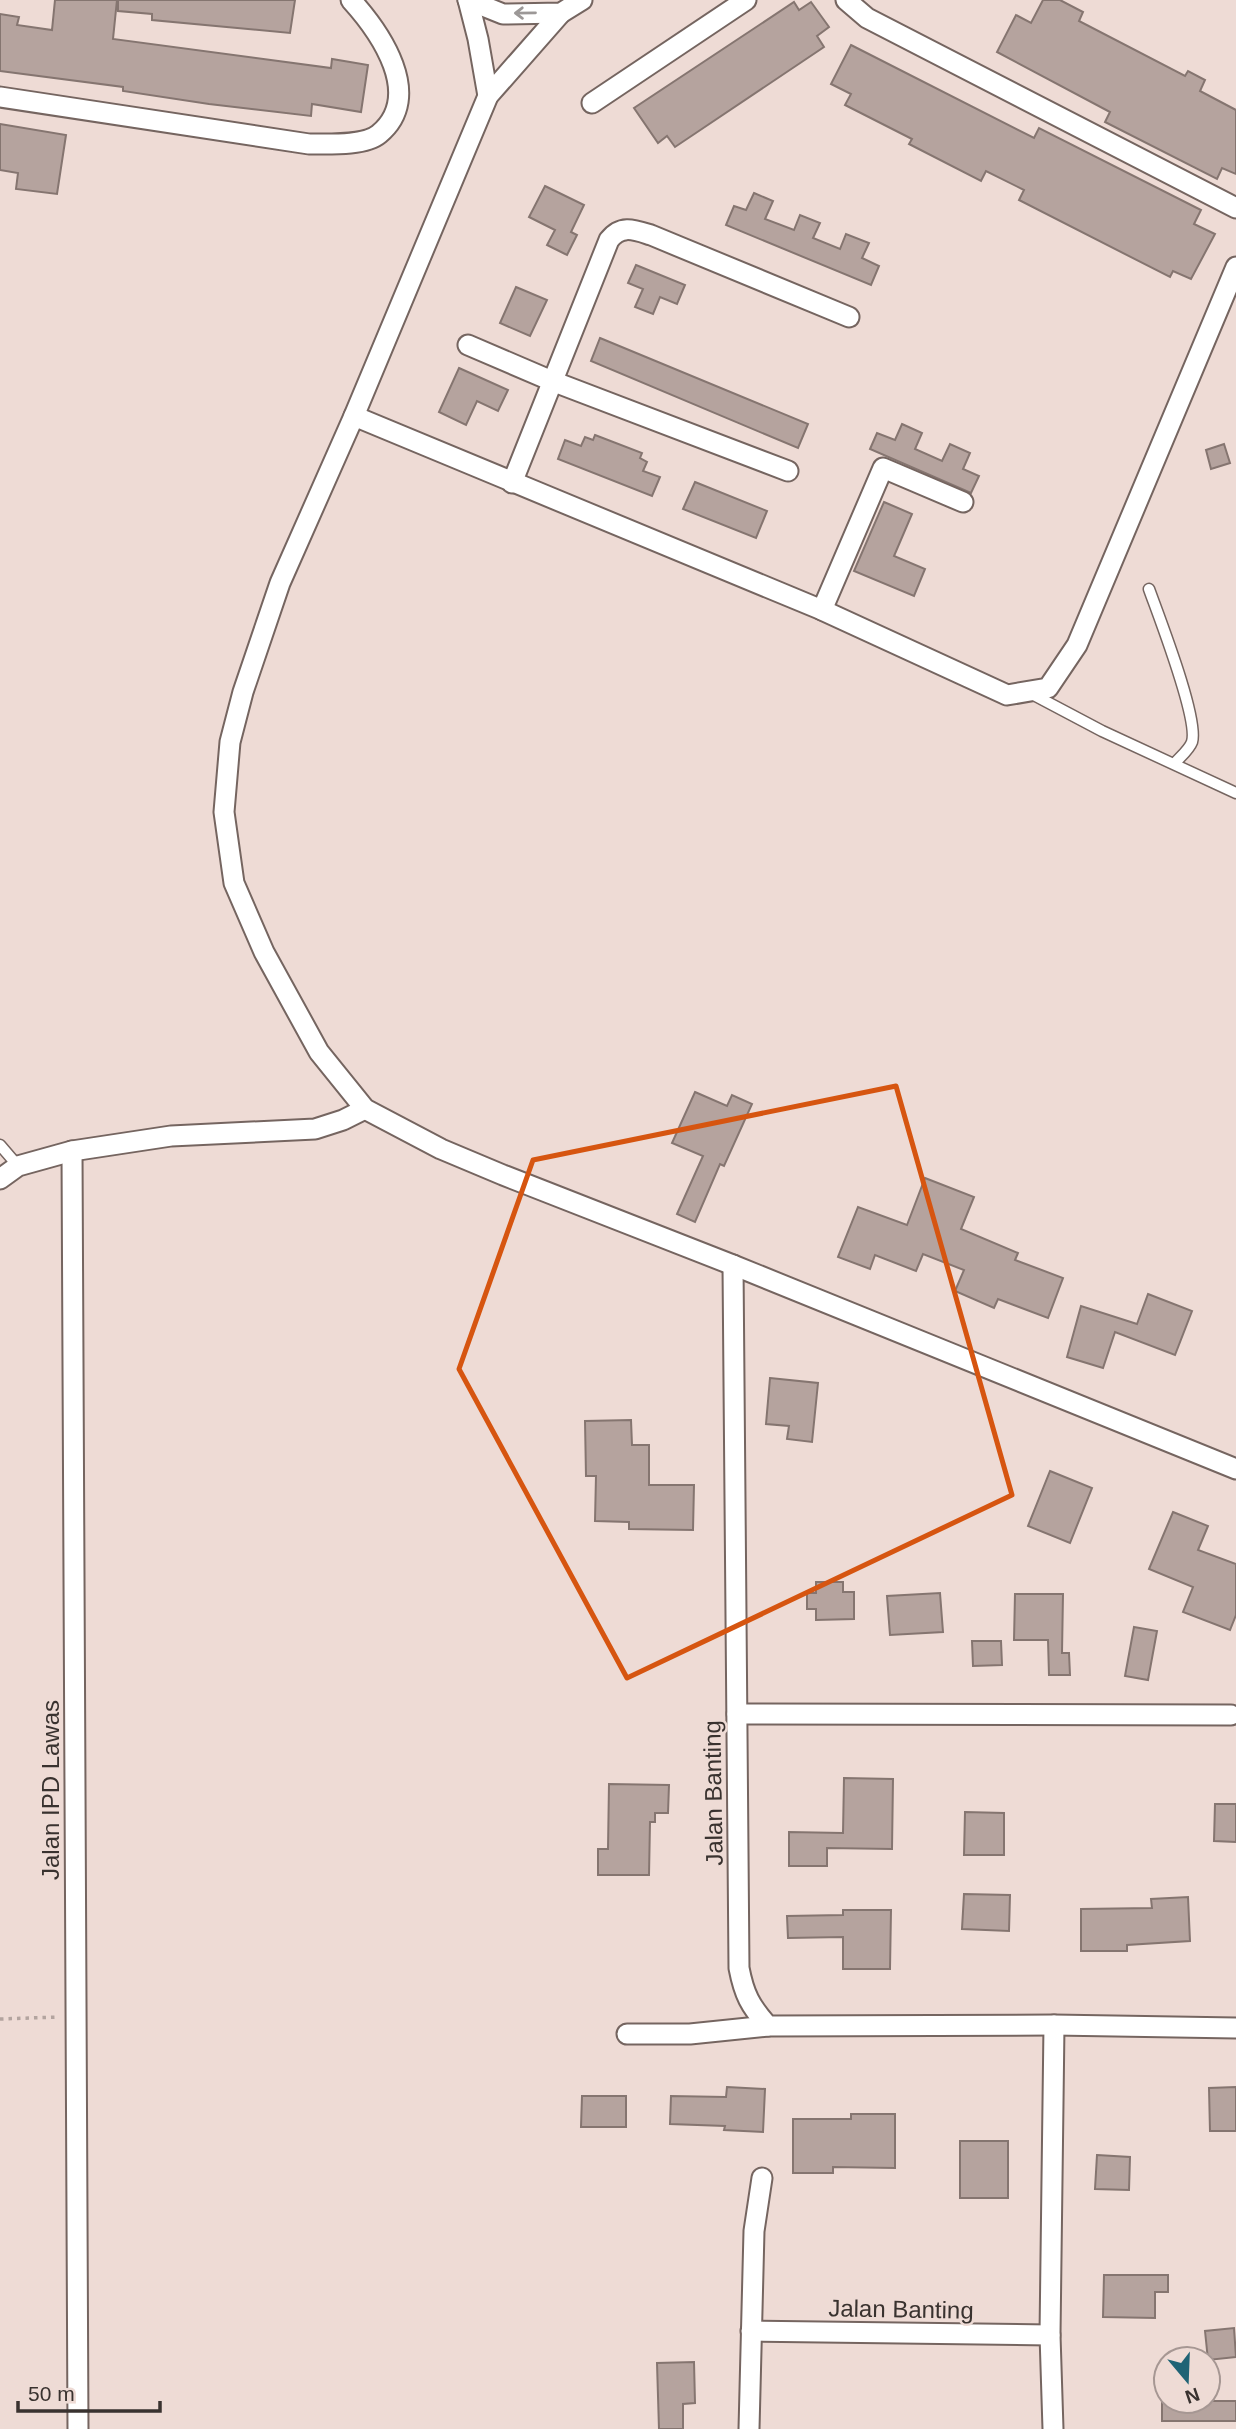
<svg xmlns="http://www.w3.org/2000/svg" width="1236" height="2429" viewBox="0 0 1236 2429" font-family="Helvetica,sans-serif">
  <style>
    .building { fill: #b5a39e; stroke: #857570; stroke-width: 2 }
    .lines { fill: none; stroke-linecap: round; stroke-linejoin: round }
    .lane-casing { stroke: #756560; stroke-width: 13 }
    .street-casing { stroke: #756560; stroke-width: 23 }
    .path { stroke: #b3a49f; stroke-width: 3.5; stroke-dasharray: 3.5 5; stroke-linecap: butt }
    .lane { stroke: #fff; stroke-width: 10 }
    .street { stroke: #fff; stroke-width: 19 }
    .oneway { stroke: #9c9897 }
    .marked { fill: none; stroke: #d65510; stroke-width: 5; stroke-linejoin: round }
    .labels { text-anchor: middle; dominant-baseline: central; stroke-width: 5; stroke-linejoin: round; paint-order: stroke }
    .street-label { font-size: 24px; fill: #39322f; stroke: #eedbd5 }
  </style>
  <rect width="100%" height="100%" fill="#eedbd5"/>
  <g class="building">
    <polygon points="55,0 117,0 113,39 331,68 332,59 368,65 361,112 312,104 311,116 209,104 123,91 123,87 0,71 0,14 19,17 17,25 52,30"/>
    <polygon points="118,0 295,0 290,33 152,20 152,14 118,11"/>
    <polygon points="1043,0 1060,0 1083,12 1079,21 1185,76 1188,71 1205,80 1200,91 1236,110 1236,174 1222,168 1217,179 1105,122 1110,112 997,52 1016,15 1031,23"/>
    <polygon points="794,2 799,10 811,2 829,27 817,36 824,47 675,147 667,136 658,143 634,108"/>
    <polygon points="851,45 1034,138 1039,128 1201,210 1194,224 1215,234 1191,279 1173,271 1170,277 1019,200 1024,190 986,171 981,181 909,144 912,139 845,105 851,94 831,84"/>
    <polygon points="0,124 66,135 57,194 16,189 18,173 0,170"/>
    <polygon points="545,186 584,205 571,232 577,235 567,255 547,245 555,230 529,217"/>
    <polygon points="754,193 773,201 765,219 794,230 800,215 820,223 813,238 840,249 846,234 869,243 862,258 879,266 871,285 726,225 734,206 746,210"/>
    <polygon points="636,265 685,285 677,304 660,297 653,314 635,307 643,289 628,283"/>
    <polygon points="516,287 547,300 530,336 500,323"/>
    <polygon points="600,338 808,424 798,448 591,361"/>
    <polygon points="459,368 508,390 498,411 477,401 466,425 439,412"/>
    <polygon points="902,424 922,433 915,449 942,461 950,444 970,453 963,469 979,476 971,493 870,449 877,433 895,440"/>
    <polygon points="595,435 642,453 640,458 647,462 643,471 660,477 652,496 558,459 565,440 581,446 585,437 593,440"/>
    <polygon points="1224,444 1230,463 1211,469 1206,450"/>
    <polygon points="695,482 767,511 756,538 683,509"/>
    <polygon points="884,502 912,514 894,556 925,569 914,596 854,571"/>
    <polygon points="695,1092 727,1106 732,1095 752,1104 724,1166 720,1164 695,1222 677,1214 703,1156 672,1143"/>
    <polygon points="925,1178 974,1197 961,1229 1018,1253 1015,1260 1063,1278 1048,1318 998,1299 994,1308 955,1291 964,1270 923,1254 916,1271 875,1255 870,1269 838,1257 858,1207 907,1225"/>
    <polygon points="1148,1294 1192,1311 1175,1355 1115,1332 1103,1368 1067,1357 1081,1306 1137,1324"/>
    <polygon points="770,1378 818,1383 812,1442 787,1439 789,1426 766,1424"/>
    <polygon points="631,1420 632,1445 649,1445 649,1485 694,1485 693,1530 629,1529 629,1522 595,1521 596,1476 586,1476 585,1421"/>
    <polygon points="1050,1471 1092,1488 1070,1543 1028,1526"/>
    <polygon points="1173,1512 1208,1526 1198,1550 1236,1564 1236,1615 1230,1630 1183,1612 1193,1587 1149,1569"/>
    <polygon points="816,1582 843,1582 843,1592 854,1592 854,1619 816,1620 816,1609 807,1609 807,1593 816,1593"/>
    <polygon points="940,1593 943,1632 890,1635 887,1596"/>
    <polygon points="1015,1594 1063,1594 1062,1653 1069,1653 1070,1675 1049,1675 1048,1640 1014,1640"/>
    <polygon points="1134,1627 1157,1631 1148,1680 1125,1676"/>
    <polygon points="972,1641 1001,1641 1002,1665 973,1666"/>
    <polygon points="844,1778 893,1779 892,1849 827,1848 827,1866 789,1866 789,1832 843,1833"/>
    <polygon points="609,1784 669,1785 668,1813 655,1813 655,1822 650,1822 649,1875 598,1875 598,1849 608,1849"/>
    <polygon points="1215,1804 1236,1804 1236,1842 1214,1841"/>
    <polygon points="965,1812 1004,1813 1004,1855 964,1855"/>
    <polygon points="964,1894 1010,1895 1009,1931 962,1929"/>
    <polygon points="1188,1897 1190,1941 1127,1945 1127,1951 1081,1951 1081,1909 1152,1908 1151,1899"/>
    <polygon points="843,1910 891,1910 890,1969 843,1969 843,1937 788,1938 787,1916 843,1915"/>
    <polygon points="727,2087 765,2089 763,2132 724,2130 725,2126 670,2124 671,2096 726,2097"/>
    <polygon points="1236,2087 1236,2131 1210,2131 1209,2088"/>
    <polygon points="582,2096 626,2096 626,2127 581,2127"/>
    <polygon points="851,2114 895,2114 895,2168 833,2167 833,2173 793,2173 793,2119 851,2119"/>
    <rect x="960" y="2141" width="48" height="57"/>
    <polygon points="1097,2155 1130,2157 1129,2190 1095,2189"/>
    <polygon points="1104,2275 1168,2275 1168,2292 1155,2292 1155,2318 1103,2317"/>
    <polygon points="1234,2328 1236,2357 1208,2360 1205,2331"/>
    <polygon points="694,2362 695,2403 683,2404 683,2429 659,2429 657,2363"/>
    <rect x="1162" y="2401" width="74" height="20"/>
  </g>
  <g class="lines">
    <defs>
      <g id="lane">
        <path d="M1149 589C1159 617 1199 719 1192 742 1189 750 1180 757 1175 763"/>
        <polyline points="1032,694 1102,731 1236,793"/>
        <polyline points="0,1145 18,1166"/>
      </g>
      <g id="street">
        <polyline points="468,0 503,14 561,13 582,0"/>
        <polyline points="468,0 478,39 488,96"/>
        <polyline points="846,0 867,18 1236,208"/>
        <polyline points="561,13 488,96 354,416 280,583 243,692 230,742 224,812 234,883 264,952 319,1052 365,1109 441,1149 503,1175 733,1265 1236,1469"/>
        <path d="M0 97 309 144C328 144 365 146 379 134 425 96 380 32 351 0"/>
        <polyline points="592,103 746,0"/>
        <polyline points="468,345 552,381 788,471"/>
        <polyline points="354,416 822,610 1007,695 1048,688 1077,645 1236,267"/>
        <path d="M512 483 609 240C621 224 635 230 651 235L849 317"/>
        <polyline points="822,610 883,468 963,502"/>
        <polyline points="72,1151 78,2429"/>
        <polyline points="0,1179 18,1166 72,1151 171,1136 315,1129 343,1120 365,1109"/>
        <path d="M733 1265 739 1968C744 1994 750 2006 768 2026L1054 2025 1236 2028"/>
        <polyline points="737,1714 1231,1715"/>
        <polyline points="627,2034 690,2034 768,2026"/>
        <polyline points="751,2331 1050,2335"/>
        <polyline points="749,2429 754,2231 762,2178"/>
        <polyline points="1053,2429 1050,2335 1054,2025"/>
      </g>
    </defs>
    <use href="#lane" class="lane-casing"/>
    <use href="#street" class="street-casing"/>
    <polyline class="path" points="0,2019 59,2017"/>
    <use href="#lane" class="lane"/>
    <use href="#street" class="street"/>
  </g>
  <defs><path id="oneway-shaft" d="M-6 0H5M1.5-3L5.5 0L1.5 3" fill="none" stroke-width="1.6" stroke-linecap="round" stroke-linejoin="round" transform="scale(1.75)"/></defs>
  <use class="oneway" href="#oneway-shaft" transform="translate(525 13) rotate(179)"/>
  <path class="marked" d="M896 1086 1012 1495 627 1678 459 1369 533 1160Z"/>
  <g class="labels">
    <g class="street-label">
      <text transform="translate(50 1790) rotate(-90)">Jalan IPD Lawas</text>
      <text transform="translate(713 1793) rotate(-91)">Jalan Banting</text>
      <text transform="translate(901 2309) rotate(1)">Jalan Banting</text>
    </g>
  </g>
  <g transform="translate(1187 2380) rotate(161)"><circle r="33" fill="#eedbd5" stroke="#a69793" stroke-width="2"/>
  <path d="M0-5L12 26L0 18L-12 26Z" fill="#1f6375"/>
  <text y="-10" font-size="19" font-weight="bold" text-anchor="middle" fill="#39322f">N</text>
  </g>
  <path d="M18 2401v10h142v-10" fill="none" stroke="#39322f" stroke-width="3.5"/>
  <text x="28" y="2401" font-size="21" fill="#39322f" stroke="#eedbd5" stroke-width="5" paint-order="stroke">50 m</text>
</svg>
